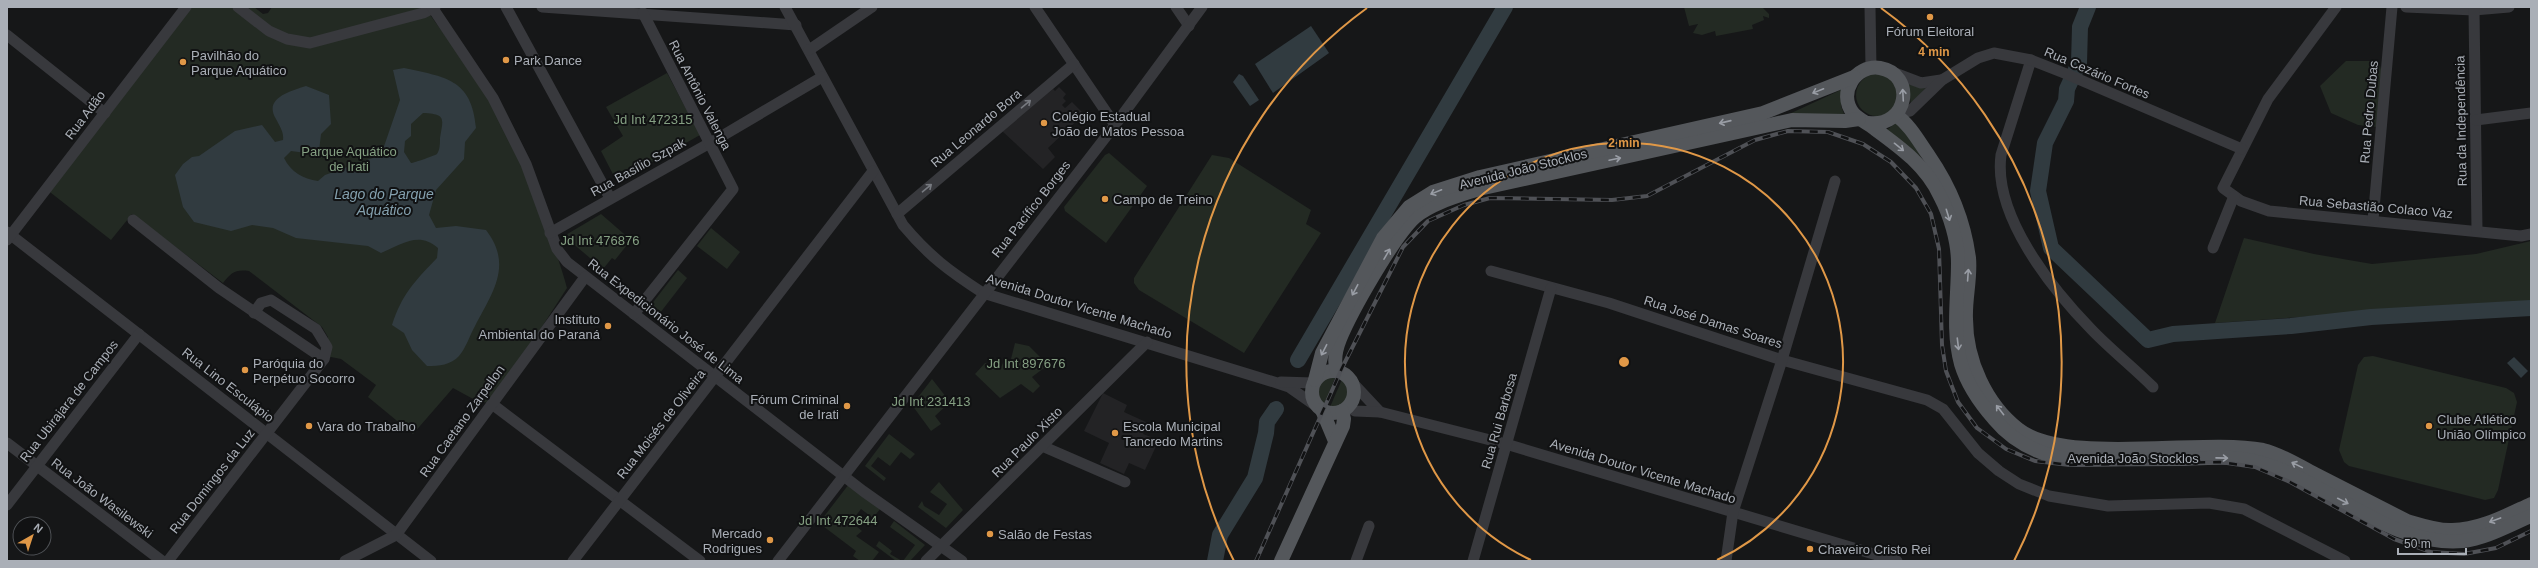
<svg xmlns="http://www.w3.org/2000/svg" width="2538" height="568" viewBox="0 0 2538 568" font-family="Helvetica,sans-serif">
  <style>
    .built { fill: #232325 }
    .green { fill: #232a23 }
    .water { fill: #313b40; fill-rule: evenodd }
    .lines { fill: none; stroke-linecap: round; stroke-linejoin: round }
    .river { stroke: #313b40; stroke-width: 16 }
    .minor { stroke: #38393d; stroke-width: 11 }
    .major { stroke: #54575b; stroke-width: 14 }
    .rail-casing { stroke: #4f5156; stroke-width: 4 }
    .rail { stroke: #111213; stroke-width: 2.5; stroke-dasharray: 8; stroke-linecap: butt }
    .oneway { stroke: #999da5 }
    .oneway2 { stroke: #777a80 }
    .ring { fill: none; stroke: #e09847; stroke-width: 2 }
    .poi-dot { fill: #e09847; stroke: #111213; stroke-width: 1.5 }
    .labels { text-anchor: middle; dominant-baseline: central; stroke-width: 4; stroke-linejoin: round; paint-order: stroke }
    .poi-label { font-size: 13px; fill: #aaafb7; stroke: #111213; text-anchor: start }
    .street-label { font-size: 13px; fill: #aaafb7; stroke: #111213 }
    .park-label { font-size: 13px; fill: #85a083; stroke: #111213 }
    .water-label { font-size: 14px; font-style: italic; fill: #84a0ae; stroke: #111213 }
    .centre { fill: #e09847; stroke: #111213; stroke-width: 2 }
    .ring-label { font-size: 12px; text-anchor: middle; font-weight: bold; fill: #e09847; stroke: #111213; stroke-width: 4; stroke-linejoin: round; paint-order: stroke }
  </style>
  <rect width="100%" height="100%" fill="#161718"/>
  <g class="built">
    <polygon points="1059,87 1066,94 1063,98 1066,101 1062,105 1065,108 1072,102 1084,114 1048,148 1055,157 1043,169 1002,131 1053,89 1055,91"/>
    <polygon points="1103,393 1127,405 1124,412 1148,423 1143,434 1159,440 1145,470 1129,463 1124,474 1100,463 1109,443 1084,431"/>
  </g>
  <g class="green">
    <path d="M188 7H254L263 14 268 13 272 7H425C438 28 454 45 469 65 497 106 517 154 535 199 547 229 559 258 567 288L492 404 475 400 453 388 413 434 368 397 376 385 341 359 331 357 321 363 326 353 328 337 322 327 249 271C235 269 231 273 223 283L132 214 111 240 46 189Z"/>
    <polygon points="1684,7 1766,7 1763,8 1769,14 1769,18 1763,16 1764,20 1752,25 1753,29 1716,36 1715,31 1702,35 1693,33 1698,24 1689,26"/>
    <polygon points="2346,61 2379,61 2382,74 2378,127 2358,125 2331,113 2320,86"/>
    <polygon points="667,73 700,135 617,182 601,151 623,136 606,107"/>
    <circle cx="1877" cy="95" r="21"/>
    <polygon points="1907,83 1926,88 1911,104"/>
    <polygon points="1845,88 1841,106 1846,119 1787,115"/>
    <polygon points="1899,121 1926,165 1885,131"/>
    <polygon points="1109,153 1147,186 1106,243 1065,211 1064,207 1105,155"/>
    <polygon points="1212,155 1229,158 1311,210 1306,224 1321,233 1244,353 1139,290 1134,283 1134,278"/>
    <polygon points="601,214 631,240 615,260 612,258 603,269 564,236"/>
    <polygon points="711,228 740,252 727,269 697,246"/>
    <polygon points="2244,238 2314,254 2372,264 2476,254 2531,241 2531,301 2215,323"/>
    <polygon points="678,270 687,278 660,313 651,305"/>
    <polygon points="1015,343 1029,346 1048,365 1032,377 1040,386 1033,393 1021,384 1000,398 975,374 985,363 1000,369 1004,361 1010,363"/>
    <polygon points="2373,356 2506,388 2514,393 2517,402 2498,490 2494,498 2485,500 2349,466 2344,462 2339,450 2358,365 2364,357"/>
    <path d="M1332 374 1336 376 1324 404C1313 393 1318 379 1332 374Z"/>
    <path d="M1343 377C1358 389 1348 409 1330 407Z"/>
    <polygon points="932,379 950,402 935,416 941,424 931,431 912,405"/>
    <polygon points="889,434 915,454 910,459 901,452 890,466 878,457 871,466 886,478 884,481 865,466"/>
    <polygon points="939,482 963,510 946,528 918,507 922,501 924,506 939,515 947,504 930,492"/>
    <polygon points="849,484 880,509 873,518 861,509 851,522 862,531 856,536 879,552 872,561 860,561 853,556 856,551 819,523"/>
    <polygon points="894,521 925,545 910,561 903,561 915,545 890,527"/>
    <polygon points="879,541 892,551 890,554 902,561 896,561 876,546"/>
  </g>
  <g class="water">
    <polygon points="1311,26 1329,53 1273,93 1255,64"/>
    <path d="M404 68C444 77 472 78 476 128L465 142 464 159 436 190 429 215 436 228 456 226 486 230C513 265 493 292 475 326 470 335 466 348 459 356 451 365 439 366 427 366L412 350 404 333 392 325C402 294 415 281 437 258L438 248C419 231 402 244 381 253L368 246 296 238 273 228 252 225 231 231 194 222 183 207 175 175 183 164 192 157 199 156 235 131 262 125 275 142 283 140C284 132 280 127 276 119 263 98 291 91 306 86L329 95 331 124 321 134 319 151 314 154 291 151 284 158C291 172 303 179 318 181L325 175 381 155 400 100 393 70ZM423 113C447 114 443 119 440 138 440 143 440 150 437 154 436 155 414 163 411 163L404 152 405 141 411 136V124Z"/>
    <polygon points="1239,74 1243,76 1259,100 1250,106 1233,82"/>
    <polygon points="2514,357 2528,371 2521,378 2507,363"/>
  </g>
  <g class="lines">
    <g class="river">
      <polyline points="2088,7 2080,27 2079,63 2067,89 2066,101 2045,143 2038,191 2051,248 2148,340 2173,334 2291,326 2371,317 2531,308"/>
      <polyline points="1298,360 1505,7"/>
      <polyline points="1215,561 1220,535 1255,478 1266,433 1267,422 1276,409"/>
    </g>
    <g class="minor">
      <polyline points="238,7 269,31 287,39 310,43 423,13 435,7"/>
      <polyline points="432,7 493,98 526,164 557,249 567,262 863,491 962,561"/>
      <polyline points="506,7 610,198"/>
      <polyline points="542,7 796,25"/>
      <path d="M785 7 903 225C929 256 949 271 983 293L1274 382 1289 387 1316 406"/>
      <polyline points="1035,7 1115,125"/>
      <polyline points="1176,7 1189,26"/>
      <polyline points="1870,7 1871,68"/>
      <polyline points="2336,7 2268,99 2223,188 2241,201 2269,211 2521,236 2531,234"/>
      <polyline points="2406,7 2474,10 2509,7"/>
      <polyline points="2474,10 2477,231"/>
      <polyline points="7,35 105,113"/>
      <polyline points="809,50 872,7"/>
      <path d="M2031 60 2001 155C1993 215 2051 288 2091 329 2110 349 2133 367 2153 387"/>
      <polyline points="1892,72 1921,83 1941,80"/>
      <polyline points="1898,113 1910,111 1942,80 1978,58 1994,53 2031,60 2064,73 2242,149"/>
      <polyline points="2476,120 2531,113"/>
      <polyline points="897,214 1074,64"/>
      <polyline points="133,220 219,288 324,359"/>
      <polyline points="2373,220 2392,7"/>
      <polyline points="7,232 431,561"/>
      <polyline points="550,233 717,139 822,77"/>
      <polyline points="7,240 186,7"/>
      <polyline points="2213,248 2234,196"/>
      <polyline points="1491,271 1609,303 1782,360 1927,400 1943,409 1978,453 1999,471 2019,484 2049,496 2108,506 2209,503 2244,509 2345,561"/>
      <polyline points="634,314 733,189 643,13"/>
      <polyline points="1351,381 1380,412"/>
      <polyline points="1281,382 1313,383"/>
      <polyline points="492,404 700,561"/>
      <polyline points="1348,407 1355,411 1380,412 1506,444 1897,561"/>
      <polyline points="7,443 162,561"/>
      <polyline points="1042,446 1125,482"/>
      <polyline points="7,505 139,334"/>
      <polyline points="168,561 324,359 327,347 316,329 271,300 261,303 254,313"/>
      <polyline points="345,561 396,535 585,277"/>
      <polyline points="573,561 873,171"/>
      <polyline points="778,561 1115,125 1202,7"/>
      <polyline points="926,561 1147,342"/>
      <polyline points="1356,561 1369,526"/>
      <polyline points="1473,561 1551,288"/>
      <polyline points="1726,561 1733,512 1782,360 1835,181"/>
    </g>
    <g class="major">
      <path d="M1896 115C1910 125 1919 142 1929 156 1951 188 1964 220 1969 258 1971 278 1965 299 1966 319 1966 360 1986 404 2018 429 2065 466 2200 438 2263 450 2281 454 2299 466 2315 474 2346 490 2376 505 2407 521 2421 525 2437 531 2452 530 2480 530 2507 515 2531 504"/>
      <path d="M1868 123C1909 128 1916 74 1880 68 1856 64 1837 93 1853 113 1859 120 1868 123 1875 129 1901 148 1926 166 1940 196 1950 215 1958 241 1958 263 1958 297 1952 331 1961 364 1967 384 1980 403 1994 419 2014 443 2042 456 2073 460 2110 459 2147 459 2184 459 2207 458 2231 456 2254 461 2324 477 2388 548 2463 541 2487 538 2509 525 2531 516"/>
      <circle cx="1333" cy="392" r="21"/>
      <path d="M1337 371C1333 360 1336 349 1340 339 1351 312 1394 236 1415 217 1432 203 1458 196 1479 189L1792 120 1845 121 1859 119"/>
      <polyline points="1315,380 1322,353 1383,238 1409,207 1433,192 1480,177 1763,113 1854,77"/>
      <polyline points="1322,410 1335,441"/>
      <polyline points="1281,561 1343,426 1344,419 1342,411"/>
    </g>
    <defs>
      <polyline id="rail" points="1256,561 1342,368 1403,247 1428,221 1464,205 1490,198 1612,200 1647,196 1755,140 1788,131 1828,132 1863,144 1891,162 1916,188 1931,214 1939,249 1942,345 1946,371 1958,402 1977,428 2006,449 2035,461 2070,465 2220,462 2255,467 2290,482 2394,539 2431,552 2464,554 2496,548 2531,531"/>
    </defs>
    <use href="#rail" class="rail-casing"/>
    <use href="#rail" class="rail"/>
  </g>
  <defs><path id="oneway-shaft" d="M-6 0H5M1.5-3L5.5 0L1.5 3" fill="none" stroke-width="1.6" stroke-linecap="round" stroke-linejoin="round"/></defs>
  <g class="oneway">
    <use href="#oneway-shaft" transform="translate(1818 91) rotate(158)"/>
    <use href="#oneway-shaft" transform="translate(1903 95) rotate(-93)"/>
    <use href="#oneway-shaft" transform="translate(1725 122) rotate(167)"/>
    <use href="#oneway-shaft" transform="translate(1899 147) rotate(39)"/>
    <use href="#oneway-shaft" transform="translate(1615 159) rotate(-12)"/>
    <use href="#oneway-shaft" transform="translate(1436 192) rotate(158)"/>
    <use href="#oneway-shaft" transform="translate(1948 215) rotate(73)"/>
    <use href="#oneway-shaft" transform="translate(1387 254) rotate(-60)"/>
    <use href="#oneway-shaft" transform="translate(1968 275) rotate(-86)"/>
    <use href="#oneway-shaft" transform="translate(1355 290) rotate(118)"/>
    <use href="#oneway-shaft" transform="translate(1958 344) rotate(83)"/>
    <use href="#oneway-shaft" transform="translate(1324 350) rotate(117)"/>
    <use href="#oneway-shaft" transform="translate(2000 410) rotate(-128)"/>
    <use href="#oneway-shaft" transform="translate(2222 458) rotate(1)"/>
    <use href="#oneway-shaft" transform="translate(2297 465) rotate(-154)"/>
    <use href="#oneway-shaft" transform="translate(2343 501) rotate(27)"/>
    <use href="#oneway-shaft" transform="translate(2495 520) rotate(160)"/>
  </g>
  <g class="oneway2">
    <use href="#oneway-shaft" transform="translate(1026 104) rotate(-40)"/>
    <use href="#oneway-shaft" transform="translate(927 188) rotate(-40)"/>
  </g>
  <g class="ring">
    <path d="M1531 560A219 219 0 1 1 1717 560"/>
    <path d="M1234 561A438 438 0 0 1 1367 8M1881 8A438 438 0 0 1 2014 561"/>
  </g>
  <g class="poi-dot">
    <circle cx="1930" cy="17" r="4"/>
    <circle cx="506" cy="60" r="4"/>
    <circle cx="183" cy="62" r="4"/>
    <circle cx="1044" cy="123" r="4"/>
    <circle cx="1105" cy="199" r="4"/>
    <circle cx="608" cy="326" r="4"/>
    <circle cx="245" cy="370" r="4"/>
    <circle cx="847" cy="406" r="4"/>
    <circle cx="309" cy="426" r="4"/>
    <circle cx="2429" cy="426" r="4"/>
    <circle cx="1115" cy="433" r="4"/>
    <circle cx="990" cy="534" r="4"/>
    <circle cx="770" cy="540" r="4"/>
    <circle cx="1810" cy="549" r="4"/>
  </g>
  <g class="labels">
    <g class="poi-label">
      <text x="1930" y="31" text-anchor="middle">Fórum Eleitoral</text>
      <text x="191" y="55">Pavilhão do<tspan x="191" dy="15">Parque Aquático</tspan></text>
      <text x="514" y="60">Park Dance</text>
      <text x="1052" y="116">Colégio Estadual<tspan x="1052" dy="15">João de Matos Pessoa</tspan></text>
      <text x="1113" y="199">Campo de Treino</text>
      <text x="600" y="319" text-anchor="end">Instituto<tspan x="600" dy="15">Ambiental do Paraná</tspan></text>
      <text x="253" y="363">Paróquia do<tspan x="253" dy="15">Perpétuo Socorro</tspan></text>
      <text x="839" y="399" text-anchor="end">Fórum Criminal<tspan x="839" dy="15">de Irati</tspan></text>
      <text x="2437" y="419">Clube Atlético<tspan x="2437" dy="15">União Olímpico</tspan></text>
      <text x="317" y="426">Vara do Trabalho</text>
      <text x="1123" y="426">Escola Municipal<tspan x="1123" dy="15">Tancredo Martins</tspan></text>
      <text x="762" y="533" text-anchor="end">Mercado<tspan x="762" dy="15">Rodrigues</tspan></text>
      <text x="998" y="534">Salão de Festas</text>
      <text x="1818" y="549">Chaveiro Cristo Rei</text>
    </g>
    <g class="street-label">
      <text transform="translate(2097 73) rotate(23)">Rua Cezário Fortes</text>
      <text transform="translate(700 95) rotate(63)">Rua Antônio Valenga</text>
      <text transform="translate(2369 112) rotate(-85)">Rua Pedro Dubas</text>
      <text transform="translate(85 115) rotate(-53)">Rua Adão</text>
      <text transform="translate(2461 121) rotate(-91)">Rua da Independência</text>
      <text transform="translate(976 128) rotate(-40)">Rua Leonardo Bora</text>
      <text transform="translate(638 167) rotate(-29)">Rua Basílio Szpak</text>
      <text transform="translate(1523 169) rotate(-14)">Avenida João Stocklos</text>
      <text transform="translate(2376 207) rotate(5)">Rua Sebastião Colaco Vaz</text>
      <text transform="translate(1031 209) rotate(-52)">Rua Pacífico Borges</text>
      <text transform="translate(1079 306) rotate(17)">Avenida Doutor Vicente Machado</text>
      <text transform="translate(666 321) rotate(38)">Rua Expedicionário José de Lima</text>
      <text transform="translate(1713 322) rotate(18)">Rua José Damas Soares</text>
      <text transform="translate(228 385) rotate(38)">Rua Lino Esculápio</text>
      <text transform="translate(69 401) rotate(-52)">Rua Ubirajara de Campos</text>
      <text transform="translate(462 421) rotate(-54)">Rua Caetano Zarpellon</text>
      <text transform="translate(1499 421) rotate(-74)">Rua Rui Barbosa</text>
      <text transform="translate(661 424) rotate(-52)">Rua Moisés de Oliveira</text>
      <text transform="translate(1027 442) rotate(-45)">Rua Paulo Xisto</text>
      <text x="2133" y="458">Avenida João Stocklos</text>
      <text transform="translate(1643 471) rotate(17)">Avenida Doutor Vicente Machado</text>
      <text transform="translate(212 481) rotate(-52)">Rua Domingos da Luz</text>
      <text transform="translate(102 498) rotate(37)">Rua João Wasilewski</text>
    </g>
    <g class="park-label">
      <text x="653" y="119">Jd Int 472315</text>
      <text x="349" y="151">Parque Aquático<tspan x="349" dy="15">de Irati</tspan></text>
      <text x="600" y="240">Jd Int 476876</text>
      <text x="1026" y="363">Jd Int 897676</text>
      <text x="931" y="401">Jd Int 231413</text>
      <text x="838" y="520">Jd Int 472644</text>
    </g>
    <g class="water-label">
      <text x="384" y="194">Lago do Parque<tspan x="384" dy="16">Aquático</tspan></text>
    </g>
  </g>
  <circle cx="1624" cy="362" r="6" class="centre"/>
  <g class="ring-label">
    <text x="1934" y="56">4 min</text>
    <text x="1624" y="147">2 min</text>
  </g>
  <rect width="2538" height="568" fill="none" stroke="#aaafb7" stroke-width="16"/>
  <g transform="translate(32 536) rotate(39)"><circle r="19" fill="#111213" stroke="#4e5155"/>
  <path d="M0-3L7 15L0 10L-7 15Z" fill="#e09847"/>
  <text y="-6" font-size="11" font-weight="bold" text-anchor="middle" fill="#aaafb7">N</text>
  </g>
  <path d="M2398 548v6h68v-6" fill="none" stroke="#aaafb7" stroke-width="2"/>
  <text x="2404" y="548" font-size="12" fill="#aaafb7" stroke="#111213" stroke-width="3" paint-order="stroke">50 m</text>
</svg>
